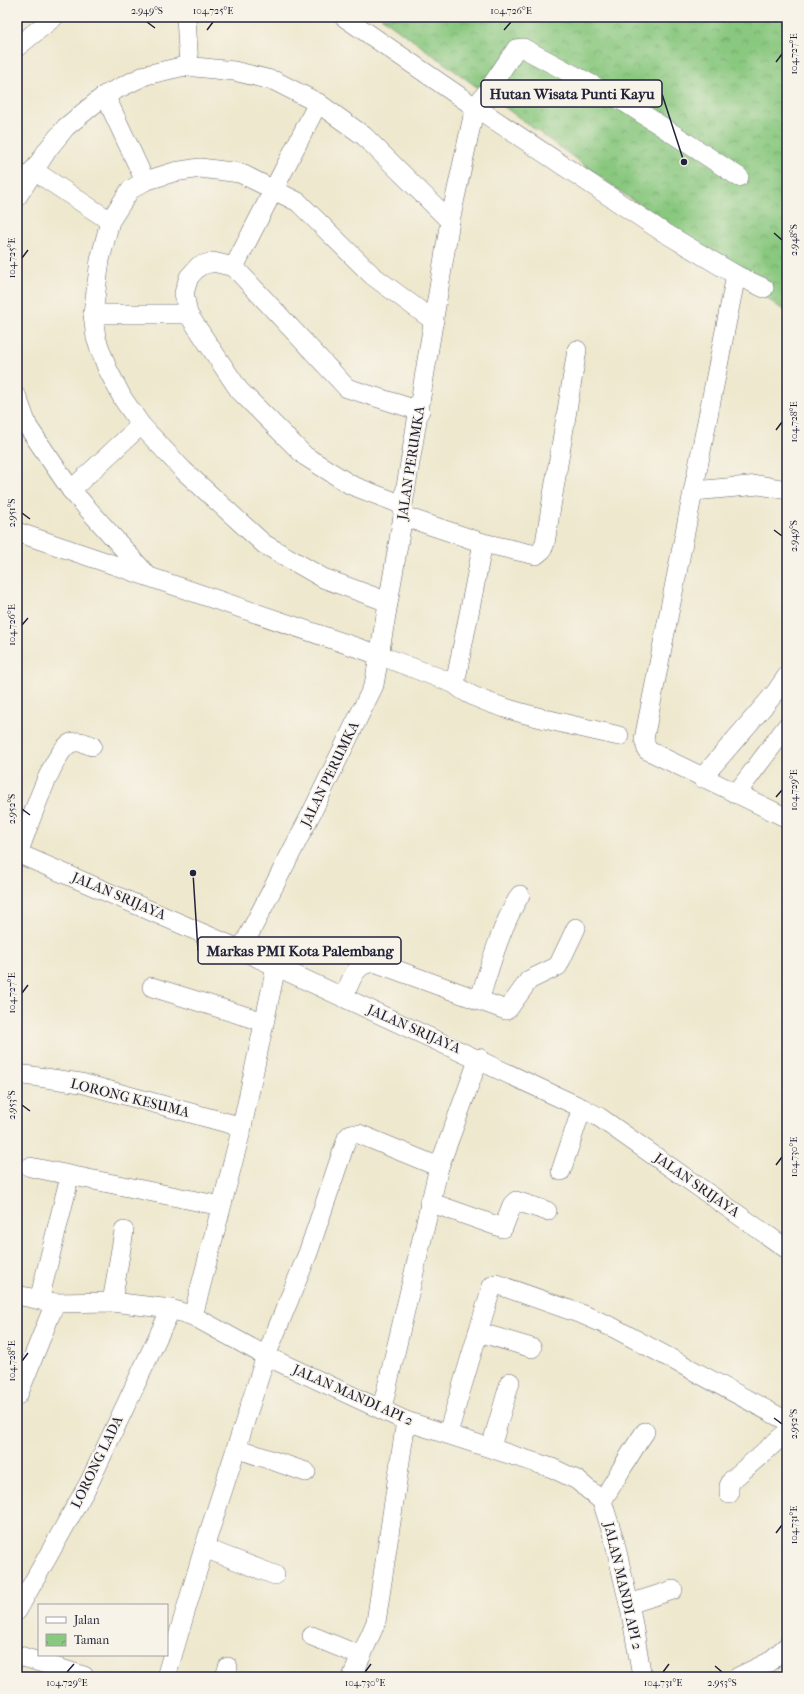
<svg xmlns="http://www.w3.org/2000/svg" width="804" height="1694" viewBox="0 0 804 1694" font-family="'IM FELL French Canon',serif">
  <style>
    .park { fill: url(#park-crowns); stroke: #56755d }
    .lines { fill: none; stroke-linecap: round; stroke-linejoin: round }
    .minor-casing { stroke: #69676e; stroke-width: 20 }
    .minor { stroke: #fff; stroke-width: 19 }
    .ticks { fill: none; stroke: #22223b; stroke-width: 1.5 }
    .labels { text-anchor: middle; dominant-baseline: central; stroke-width: 3; stroke-linejoin: round; paint-order: stroke }
    .street-label { font-size: 14px; fill: #22223b; stroke: #f7f3e8 }
    .leader { fill: none; stroke: #22223b; stroke-width: 1.5 }
    .callout-dot { fill: #22223b; stroke: #f7f3e8; stroke-width: 1.5 }
    .callout { fill: #f7f3e8; stroke: #22223b; stroke-width: 1.5 }
    .callout-label { font-size: 15px; text-anchor: middle; font-weight: bold; fill: #22223b }
    .neatline { fill: none; stroke: #22223b; stroke-width: 1.5 }
    .ticks-label { font-size: 10px; text-anchor: middle; fill: #22223b }
  </style>
  <defs>
    <pattern id="park-crowns" width="20" height="18" patternUnits="userSpaceOnUse"><rect width="20" height="18" fill="#89c87f"/><path d="M2 6a3 3 0 1 1 6 0M12 15a3 3 0 1 1 6 0" fill="none" stroke="#70a269"/></pattern>
  </defs>
  <rect width="100%" height="100%" fill="#f7f3e8"/>
  <filter id="ink" filterUnits="userSpaceOnUse"><feTurbulence type="fractalNoise" baseFrequency=".025" numOctaves="2"/><feDisplacementMap in="SourceGraphic" scale="8" xChannelSelector="R" yChannelSelector="G"/><feConvolveMatrix kernelMatrix="1 2 1 2 8 2 1 2 1" color-interpolation-filters="sRGB"/></filter>
  <filter id="wash" filterUnits="userSpaceOnUse"><feTurbulence type="fractalNoise" baseFrequency=".012" numOctaves="4" result="noise"/><feDisplacementMap in="SourceGraphic" scale="16" xChannelSelector="R" yChannelSelector="G"/><feGaussianBlur stdDeviation="0.9" result="paint"/><feColorMatrix in="noise" values="0 0 0 0 0 0 0 0 0 0 0 0 0 0 0 0 0 1.4 0 .05"/><feComposite in="paint" operator="in"/></filter>
  <g filter="url(#wash)">
    <rect width="100%" height="100%" fill="#eee8ce"/>
    <polygon class="park" points="381,17 787,17 787,311 779,307"/>
  </g>
  <g filter="url(#ink)">
    <g class="lines">
      <defs>
        <g id="minor">
          <polyline points="186,17 189,67"/>
          <polyline points="17,47 54,17"/>
          <polyline points="105,95 145,181"/>
          <polyline points="33,170 110,221"/>
          <polyline points="17,197 48,149 66,127 105,95 146,75 185,66 234,71 275,81 318,103 364,136 450,221"/>
          <polyline points="234,267 318,103"/>
          <polyline points="736,275 660,230 475,107 487,92 516,49 523,48 626,103 739,177"/>
          <polyline points="764,288 736,275 644,739 647,750 787,818"/>
          <polyline points="93,314 188,314"/>
          <polyline points="17,397 28,427 71,490 146,574"/>
          <polyline points="71,490 141,425"/>
          <polyline points="694,491 759,485 787,490"/>
          <polyline points="403,505 351,485 305,456 239,390 188,314 184,293 189,277 199,266 213,262 234,267 347,388 420,411"/>
          <polyline points="403,516 483,543 536,555 542,550 545,543 577,350"/>
          <path d="M17 532 379 655 455 684C477 708 583 727 619 736"/>
          <polyline points="388,602 323,578 264,544 183,470 141,425 123,399 107,368 96,338 93,314 100,260 110,221 130,190 145,181 174,172 200,168 240,173 298,202 373,276 434,321"/>
          <polyline points="455,684 483,543"/>
          <polyline points="702,778 776,692 787,676"/>
          <polyline points="736,794 787,726"/>
          <polyline points="17,853 241,950 582,1108 599,1117 787,1249"/>
          <path d="M18 853C27 832 52 751 71 743 78 740 85 743 92 746"/>
          <polyline points="241,950 310,816 374,685 403,516 403,505 450,221 475,107 344,17"/>
          <polyline points="152,987 264,1022"/>
          <path d="M344 997C351 980 355 961 377 963L506 1010 509 1008 529 980 558 966 576 928"/>
          <path d="M479 1001C490 966 501 926 520 895"/>
          <polyline points="17,1074 81,1083 242,1127"/>
          <polyline points="30,1167 221,1206"/>
          <polyline points="561,1171 582,1108"/>
          <polyline points="429,1202 503,1228 512,1205 516,1201 547,1211"/>
          <polyline points="17,1295 55,1303 112,1302 171,1309 193,1316 266,1356 406,1421 552,1468 577,1480 602,1501 614,1539 631,1613 642,1677"/>
          <polyline points="39,1300 67,1188"/>
          <polyline points="112,1302 124,1231"/>
          <polyline points="193,1316 242,1127 276,967"/>
          <polyline points="478,1332 532,1348"/>
          <polyline points="18,1395 55,1303"/>
          <polyline points="382,1408 439,1167 479,1058"/>
          <polyline points="448,1433 492,1286 496,1284 584,1315 614,1328 787,1421"/>
          <polyline points="491,1447 510,1382"/>
          <polyline points="236,1448 306,1472"/>
          <polyline points="729,1494 729,1486 732,1480 787,1432"/>
          <path d="M602 1501C617 1478 629 1454 645 1432"/>
          <polyline points="204,1548 275,1575"/>
          <polyline points="629,1604 673,1590"/>
          <polyline points="17,1611 89,1483 171,1309"/>
          <polyline points="312,1636 361,1656"/>
          <polyline points="17,1655 84,1676"/>
          <polyline points="166,1677 204,1548 266,1356 308,1253 347,1138 351,1134 359,1134 439,1167"/>
          <polyline points="225,1677 228,1667"/>
          <polyline points="352,1677 376,1622 406,1421"/>
          <polyline points="738,1677 769,1662 787,1646"/>
        </g>
      </defs>
      <use href="#minor" class="minor-casing"/>
      <use href="#minor" class="minor"/>
    </g>
  </g>
  <path class="ticks" d="M147 22 155 28M207 30 213 22M504 30 511 22M776 62 782 54M774 233 782 240M22 258 28 250M776 430 782 422M22 513 30 519M774 530 782 536M22 625 28 618M776 797 782 790M22 809 30 815M22 993 28 985M22 1105 30 1111M776 1165 782 1157M22 1361 28 1353M774 1418 782 1424M776 1533 782 1525M715 1666 722 1672M67 1672 74 1664M365 1672 371 1664M663 1672 669 1664"/>
  <g class="labels">
    <g class="street-label">
      <text transform="translate(411 463) rotate(-81)">JALAN PERUMKA</text>
      <text transform="translate(330 774) rotate(-64)">JALAN PERUMKA</text>
      <text transform="translate(119 896) rotate(23)">JALAN SRIJAYA</text>
      <text transform="translate(414 1029) rotate(24)">JALAN SRIJAYA</text>
      <text transform="translate(130 1098) rotate(14)">LORONG KESUMA</text>
      <text transform="translate(697 1185) rotate(35)">JALAN SRIJAYA</text>
      <text transform="translate(353 1395) rotate(24)">JALAN MANDI API 2</text>
      <text transform="translate(97 1462) rotate(-64)">LORONG LADA</text>
      <text transform="translate(623 1586) rotate(77)">JALAN MANDI API 2</text>
    </g>
  </g>
  <path class="leader" d="M684 162L662 94M193 873L198 951"/>
  <g class="callout-dot">
    <circle cx="684" cy="162" r="4"/>
    <circle cx="193" cy="873" r="4"/>
  </g>
  <g class="callout">
    <rect x="481" y="80" width="181" height="27" rx="4"/>
    <rect x="198" y="937" width="203" height="27" rx="4"/>
  </g>
  <g class="callout-label">
    <text x="572" y="99">Hutan Wisata Punti Kayu</text>
    <text x="300" y="956">Markas PMI Kota Palembang</text>
  </g>
  <rect width="804" height="1694" fill="none" stroke="#f7f3e8" stroke-width="44"/>
  <rect x="38" y="1604" width="130" height="52" fill="#f7f3e8" stroke="#a29fa3"/>
  <rect x="46" y="1617" width="20" height="6" fill="#ffffff" stroke="#a29fa3"/>
  <text x="74" y="1624" font-size="12" fill="#22223b">Jalan</text>
  <rect x="46" y="1634" width="20" height="12" fill="url(#park-crowns)" stroke="#a29fa3"/>
  <text x="74" y="1644" font-size="12" fill="#22223b">Taman</text>
  <rect x="22" y="22" width="760" height="1650" class="neatline"/>
  <g class="ticks-label">
    <text x="147" y="14">2.949°S</text>
    <text x="213" y="14">104.725°E</text>
    <text x="511" y="14">104.726°E</text>
    <text transform="translate(793 54) rotate(-90)" y="4">104.727°E</text>
    <text transform="translate(793 240) rotate(-90)" y="4">2.948°S</text>
    <text transform="translate(11 258) rotate(-90)" y="4">104.725°E</text>
    <text transform="translate(793 422) rotate(-90)" y="4">104.728°E</text>
    <text transform="translate(11 513) rotate(-90)" y="4">2.951°S</text>
    <text transform="translate(793 536) rotate(-90)" y="4">2.949°S</text>
    <text transform="translate(11 625) rotate(-90)" y="4">104.726°E</text>
    <text transform="translate(793 790) rotate(-90)" y="4">104.729°E</text>
    <text transform="translate(11 809) rotate(-90)" y="4">2.952°S</text>
    <text transform="translate(11 993) rotate(-90)" y="4">104.727°E</text>
    <text transform="translate(11 1105) rotate(-90)" y="4">2.953°S</text>
    <text transform="translate(793 1157) rotate(-90)" y="4">104.730°E</text>
    <text transform="translate(11 1361) rotate(-90)" y="4">104.728°E</text>
    <text transform="translate(793 1424) rotate(-90)" y="4">2.952°S</text>
    <text transform="translate(793 1525) rotate(-90)" y="4">104.731°E</text>
    <text x="67" y="1686">104.729°E</text>
    <text x="365" y="1686">104.730°E</text>
    <text x="663" y="1686">104.731°E</text>
    <text x="722" y="1686">2.953°S</text>
  </g>
</svg>
